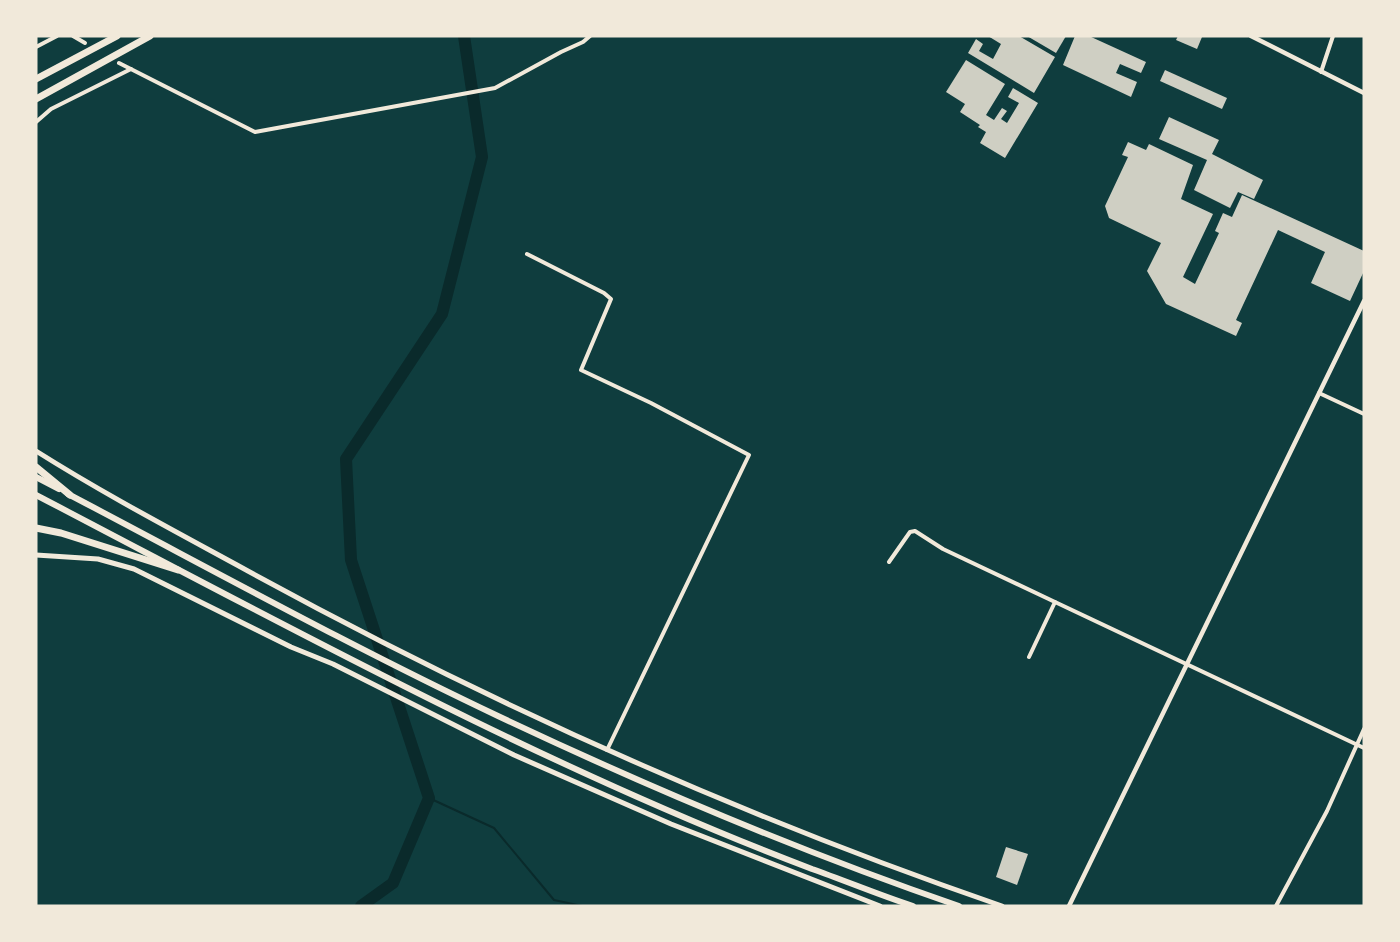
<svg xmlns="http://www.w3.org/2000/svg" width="1400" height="942" viewBox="0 0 1400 942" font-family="Inter,sans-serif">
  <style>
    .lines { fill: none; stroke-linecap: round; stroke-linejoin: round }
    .stream { stroke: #0a2a2b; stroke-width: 2 }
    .river { stroke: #0a2a2b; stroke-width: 12 }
    .building { fill: #cfcfc3 }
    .minor { stroke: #f1e9da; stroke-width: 4 }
    .tertiary { stroke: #f1e9da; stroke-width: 4.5 }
    .secondary { stroke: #f1e9da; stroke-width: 5 }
    .primary { stroke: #f1e9da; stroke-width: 6 }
    .motorway { stroke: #f1e9da; stroke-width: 7 }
  </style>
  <rect width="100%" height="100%" fill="#0f3d3e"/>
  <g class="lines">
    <polyline class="stream" points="429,798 494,828 554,900 582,906"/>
    <polyline class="river" points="361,906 393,883 429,798 351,560 346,459 442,314 482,157 464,36"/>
  </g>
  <g class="building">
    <polygon points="988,36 1019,36 1055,57 1034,93 968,53 976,39 983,44 979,51 993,59 1001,44"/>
    <polygon points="1027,36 1066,36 1056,53"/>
    <polygon points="1075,36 1089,36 1146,62 1141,73 1120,64 1116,73 1137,82 1131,97 1063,65"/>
    <polygon points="1178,36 1200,36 1202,37 1197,49 1176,40"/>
    <polygon points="966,60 1005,84 986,115 994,120 1002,108 1007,111 1001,119 1007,123 1019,103 1008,97 1013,88 1038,103 1005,158 980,143 986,132 978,127 980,125 960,112 965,104 946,92"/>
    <polygon points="1165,70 1227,98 1222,109 1160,81"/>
    <polygon points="1169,117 1219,140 1212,154 1263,180 1254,199 1238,192 1230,208 1194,190 1207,160 1159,139"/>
    <polygon points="1128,142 1146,150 1149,144 1193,165 1181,199 1213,214 1183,277 1195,284 1219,233 1215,231 1223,213 1232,217 1242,195 1364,251 1364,271 1350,301 1311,283 1325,252 1278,230 1236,320 1242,323 1236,336 1166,304 1147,271 1161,243 1109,218 1105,206 1128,157 1122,155"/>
    <polygon points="1006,847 1028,854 1017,885 996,877"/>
  </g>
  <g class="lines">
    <g class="minor">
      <polyline points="73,36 85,43"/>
      <polyline points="36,47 57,36"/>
      <polyline points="119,63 255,132 495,88 561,52 583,42 590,36"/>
      <polyline points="1321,72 1333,36"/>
      <polyline points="36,122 51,109 131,69"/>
      <polyline points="527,254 604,293 611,299 581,370 651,403 749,455 607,750"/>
      <polyline points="1319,393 1364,414"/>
      <polyline points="889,562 910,532 915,531 943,549 1055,602 1029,657"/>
      <polyline points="1055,602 1364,748"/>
      <polyline points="1276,906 1327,811 1364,729"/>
    </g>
    <g class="tertiary">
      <polyline points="1251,36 1364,93"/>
      <polyline points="1069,906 1364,301"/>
    </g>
    <g class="secondary">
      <path d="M36 451C101 492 169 528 237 565 484 701 735 814 1002 906"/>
      <polyline points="36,555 98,559 134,569 291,647 333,664 514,755 671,824 880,906"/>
    </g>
    <g class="primary">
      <polyline points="36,477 59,489"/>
      <path d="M68 494C211 569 352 647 498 716 648 787 802 852 959 906"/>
      <path d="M36 495C291 628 543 767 812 869 846 881 879 895 913 906"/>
    </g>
    <g class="motorway">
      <polyline points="36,79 117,36"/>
      <polyline points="36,99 150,36"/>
      <polyline points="36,467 70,495"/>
      <polyline points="36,528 61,533 178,570"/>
    </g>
  </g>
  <rect width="1400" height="942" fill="none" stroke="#f1e9da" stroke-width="75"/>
</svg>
